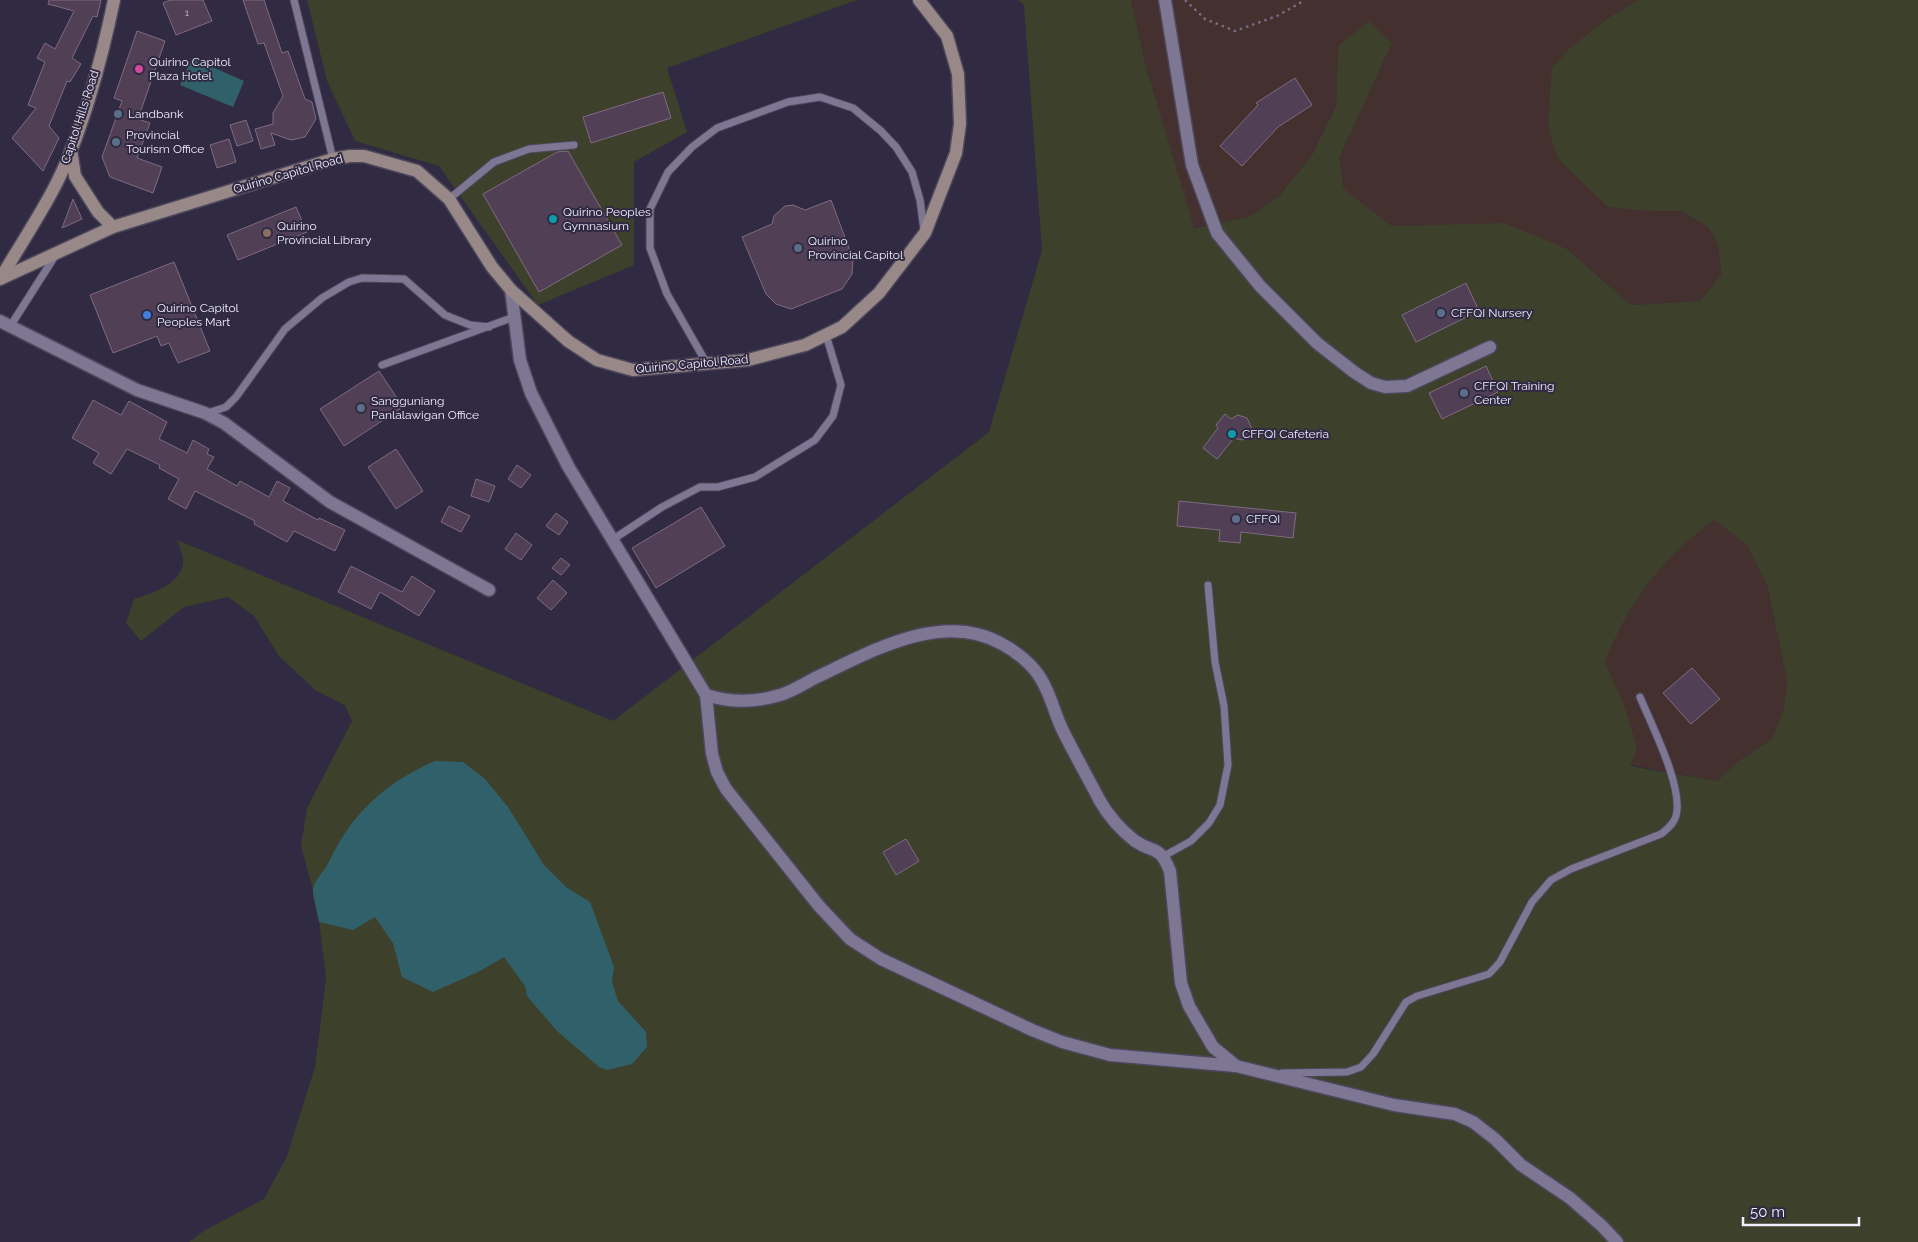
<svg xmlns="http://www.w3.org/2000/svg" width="1918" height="1242" viewBox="0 0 1918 1242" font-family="Raleway,sans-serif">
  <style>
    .commercial { fill: #44302f }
    .green { fill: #3d402b; fill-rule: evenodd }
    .water { fill: #30616a }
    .building { fill: #513f55; stroke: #7f6b83 }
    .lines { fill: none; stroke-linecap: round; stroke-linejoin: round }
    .lane-casing { stroke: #4c475b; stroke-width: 9 }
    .street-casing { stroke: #4c475b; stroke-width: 15 }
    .secondary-casing { stroke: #4c475b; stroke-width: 15 }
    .path { stroke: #726d83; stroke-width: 2.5; stroke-dasharray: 2.5 4; stroke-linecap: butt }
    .lane { stroke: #7e7794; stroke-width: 7 }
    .street { stroke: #7e7794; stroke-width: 12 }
    .secondary { stroke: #988; stroke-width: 12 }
    .hotel-dot { fill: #d1479c; stroke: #302a42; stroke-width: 2 }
    .service-dot { fill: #5c6f8a; stroke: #302a42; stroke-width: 2 }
    .culture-dot { fill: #0f9aa8; stroke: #302a42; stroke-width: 2 }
    .education-dot { fill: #8d6e63; stroke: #302a42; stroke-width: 2 }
    .shop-dot { fill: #3f7fe0; stroke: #302a42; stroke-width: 2 }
    .labels { text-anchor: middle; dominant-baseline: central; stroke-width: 4; stroke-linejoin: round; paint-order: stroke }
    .number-label { font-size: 10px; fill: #c8c2d3 }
    .poi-label { font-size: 12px; fill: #f0edfd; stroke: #302a42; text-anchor: start }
    .street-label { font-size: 12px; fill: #f0edfd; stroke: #302a42 }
  </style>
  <rect width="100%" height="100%" fill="#302a42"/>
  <g class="commercial">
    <polygon points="1131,0 1638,0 1608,18 1594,30 1649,211 1681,211 1708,227 1718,244 1721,274 1700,301 1631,305 1567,249 1446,225 1392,226 1344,189 1339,158 1392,43 1338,46 1336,106 1312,155 1280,195 1249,217 1193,228 1147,70"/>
    <polygon points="1714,520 1747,545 1767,585 1787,681 1784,707 1772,739 1737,762 1717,781 1630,765 1605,662 1617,630 1654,572 1684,542"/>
  </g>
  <g class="green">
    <polygon points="307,0 857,0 667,68 687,132 634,162 634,265 538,305 439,166 355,141 327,81"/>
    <path d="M1018 0H1131L1147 70 1194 228 1249 217 1280 195 1312 155 1336 106 1338 46 1369 21 1392 43 1339 158 1344 189 1392 226 1504 223 1567 249 1631 305 1700 301 1721 274 1718 244 1708 227 1681 211H1649L1608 207 1560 161 1552 141 1548 122 1552 68 1568 50 1608 18 1638 0H1918V1242H189L205 1230 264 1199 287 1156 315 1067 326 978 317 905 301 846 307 808 352 721 345 705 315 690 279 656 254 616 228 597 184 607 141 641 126 623 134 599C151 594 185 583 183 559 182 553 179 546 177 540L613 721 989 432 1042 250 1024 5ZM1714 520 1747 545 1767 585 1787 681 1784 707 1772 739 1737 762 1717 781 1630 766 1637 747 1625 708 1605 662C1630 599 1661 560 1714 520Z"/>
  </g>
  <g class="water">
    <polygon points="192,58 244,81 233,107 180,85"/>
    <path d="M435 761 463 762 485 779 508 807 544 865 566 887 590 902 614 967 612 982 618 1001 646 1032 647 1047 632 1064 607 1070 599 1067 557 1031 527 996 525 986 504 957 478 972 433 992 402 977 393 943 375 917 353 930 319 922C318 915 312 894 313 889 315 879 325 870 329 862 351 814 386 782 435 761Z"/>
  </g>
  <g class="building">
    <polygon points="49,0 101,0 97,17 93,16 72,58 81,64 70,82 67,81 49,126 59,138 43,171 12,138 36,108 28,105 45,62 37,58 45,43 55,49 74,11 48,4"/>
    <polygon points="170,0 203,0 212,21 176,35 163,3"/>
    <polygon points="243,0 264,0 282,53 288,51 305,99 312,102 316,119 305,137 291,140 271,133 275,145 261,149 255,129 273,124 273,113 283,96 264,43 258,44"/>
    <polygon points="137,31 165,41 138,119 150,123 137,158 162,167 153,193 110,177 102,157 122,101 114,98"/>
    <polygon points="1295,78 1312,105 1278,127 1242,166 1220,146 1258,105 1256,103"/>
    <polygon points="663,92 671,118 591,143 583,117"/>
    <polygon points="246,120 253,141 237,146 230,125"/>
    <polygon points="229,139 236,162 217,168 210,145"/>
    <polygon points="568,151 622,245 539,292 483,194 557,152"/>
    <polygon points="73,199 82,219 62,228"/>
    <polygon points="831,200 853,259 852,274 842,289 791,309 776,304 766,294 742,237 772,224 774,216 785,206 793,205 805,210"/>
    <polygon points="296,207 307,232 238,260 227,235"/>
    <polygon points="174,262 210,351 178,363 169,343 161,346 157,336 113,353 90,295"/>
    <polygon points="1466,283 1479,311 1416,342 1402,315"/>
    <polygon points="1486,366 1498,392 1442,419 1429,393"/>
    <polygon points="379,371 403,407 344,446 320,409"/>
    <polygon points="93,400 121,415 129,401 167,422 159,439 187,453 193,440 209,449 207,454 214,457 207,469 237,486 240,481 269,497 277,481 290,488 283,501 318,520 319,518 345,530 335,551 294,531 287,542 254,524 255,521 195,491 186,509 168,499 179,479 159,468 160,465 127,449 111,474 93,463 99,453 72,438"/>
    <polygon points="1225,414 1231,419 1238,415 1247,418 1252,429 1247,438 1242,440 1234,438 1217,459 1203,448 1218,428 1216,425"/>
    <polygon points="396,449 423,491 396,509 368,467"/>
    <polygon points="517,465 531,475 521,488 508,479"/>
    <polygon points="476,479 495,486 489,502 471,496"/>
    <polygon points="1179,501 1296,513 1293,538 1241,532 1240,543 1219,541 1220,530 1177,526"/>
    <polygon points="449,506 470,516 461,532 441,522"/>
    <polygon points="701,507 725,546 656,588 632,548"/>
    <polygon points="556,513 568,522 559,535 546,526"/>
    <polygon points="516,533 532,545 521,560 505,549"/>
    <polygon points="561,558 570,565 561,575 552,568"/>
    <polygon points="351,566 402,592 412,576 435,591 419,616 380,592 371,609 338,592"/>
    <polygon points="553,580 567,593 551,610 537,598"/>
    <polygon points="1692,668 1720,699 1691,724 1663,693"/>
    <polygon points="906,839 919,861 896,875 883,852"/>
  </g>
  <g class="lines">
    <defs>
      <g id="lane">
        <polyline points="294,0 333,159"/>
        <polyline points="449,199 494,162 529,149 574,145"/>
        <polyline points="11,325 55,256"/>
        <polyline points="707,364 667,294 650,248 650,209 668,172 692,147 717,128 788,102 820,97 853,108 881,131 896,147 912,172 920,200 924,230"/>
        <polyline points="382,365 514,317"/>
        <polyline points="208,413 226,407 236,397 285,329 322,298 349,282 362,278 404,279 445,315 470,325 489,327"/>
        <polyline points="612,540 662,507 700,487 718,487 755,477 815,440 833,416 841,385 826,335"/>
        <polyline points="1164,856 1191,841 1209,823 1220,805 1228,765 1224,706 1215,662 1208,585"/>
        <path d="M1282 1073 1347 1072 1361 1067 1373 1054 1406 1002 1417 996 1489 974 1500 962 1532 902 1551 880 1571 869 1661 834C1667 829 1674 824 1676 816 1684 788 1651 724 1640 697"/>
      </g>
      <g id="street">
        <polyline points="1165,0 1192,165 1217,233 1260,286 1317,343 1354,372 1371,383 1385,387 1407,386 1490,347"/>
        <polyline points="511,290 520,360 531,393 568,466 706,695 712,754 717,772 726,789 819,906 850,939 881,959 1032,1030 1062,1042 1110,1055 1236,1066 1394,1105 1455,1114 1473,1122 1495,1139 1521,1165 1570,1198 1602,1226 1617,1242"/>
        <polyline points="0,321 137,390 205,413 224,423 330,502 489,590"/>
        <path d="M706 695C731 703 754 703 780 695 793 691 805 683 817 677 872 651 943 610 1002 644 1017 652 1033 665 1041 679 1051 695 1055 715 1063 731 1075 755 1088 778 1100 801 1109 817 1121 830 1135 841 1154 854 1159 844 1170 871L1181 983 1189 1006 1213 1047 1236 1066"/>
      </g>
      <g id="secondary">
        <polyline points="71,150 75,176 98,212 113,227"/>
        <polyline points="0,279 113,227 333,159 350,156 364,156 417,171 449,199 492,267 511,290 568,341 597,360 633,370 748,360 805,345 842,327 879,293 925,233 956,153 960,124 958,74 947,36 919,0"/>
        <path d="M0 279C18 249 37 220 53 190 81 138 102 58 114 0"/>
      </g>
    </defs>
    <use href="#lane" class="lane-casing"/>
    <use href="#street" class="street-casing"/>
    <use href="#secondary" class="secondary-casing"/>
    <polyline class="path" points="1185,0 1205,19 1235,31 1277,16 1305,0"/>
    <use href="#lane" class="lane"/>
    <use href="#street" class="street"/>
    <use href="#secondary" class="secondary"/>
  </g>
  <circle class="hotel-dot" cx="139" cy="69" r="5"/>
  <g class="service-dot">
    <circle cx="118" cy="114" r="5"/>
    <circle cx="116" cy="142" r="5"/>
    <circle cx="798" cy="248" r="5"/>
    <circle cx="1441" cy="313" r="5"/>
    <circle cx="1464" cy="393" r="5"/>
    <circle cx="361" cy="408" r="5"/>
    <circle cx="1236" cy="519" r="5"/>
  </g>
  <g class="culture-dot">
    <circle cx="553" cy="219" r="5"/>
    <circle cx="1232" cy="434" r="5"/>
  </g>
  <circle class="education-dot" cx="267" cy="233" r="5"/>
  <circle class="shop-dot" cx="147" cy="315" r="5"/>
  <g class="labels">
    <g class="number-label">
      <text x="187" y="12">1</text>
    </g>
    <g class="poi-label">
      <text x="149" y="62">Quirino Capitol<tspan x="149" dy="14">Plaza Hotel</tspan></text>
      <text x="128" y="114">Landbank</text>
      <text x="126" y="135">Provincial<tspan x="126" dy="14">Tourism Office</tspan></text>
      <text x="563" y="212">Quirino Peoples<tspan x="563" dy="14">Gymnasium</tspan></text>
      <text x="277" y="226">Quirino<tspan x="277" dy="14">Provincial Library</tspan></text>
      <text x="808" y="241">Quirino<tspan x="808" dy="14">Provincial Capitol</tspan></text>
      <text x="157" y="308">Quirino Capitol<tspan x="157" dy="14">Peoples Mart</tspan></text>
      <text x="1451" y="313">CFFQI Nursery</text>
      <text x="1474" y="386">CFFQI Training<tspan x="1474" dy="14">Center</tspan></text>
      <text x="371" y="401">Sangguniang<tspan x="371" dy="14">Panlalawigan Office</tspan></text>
      <text x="1242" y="434">CFFQI Cafeteria</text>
      <text x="1246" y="519">CFFQI</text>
    </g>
    <g class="street-label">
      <text transform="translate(80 117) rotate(-72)">Capitol Hills Road</text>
      <text transform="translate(288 174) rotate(-16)">Quirino Capitol Road</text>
      <text transform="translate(692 364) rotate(-5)">Quirino Capitol Road</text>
    </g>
  </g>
  <path d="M1743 1217v8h116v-8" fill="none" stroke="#f0edfd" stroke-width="2.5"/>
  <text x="1750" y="1217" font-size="15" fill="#f0edfd" stroke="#302a42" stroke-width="4" paint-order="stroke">50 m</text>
</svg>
